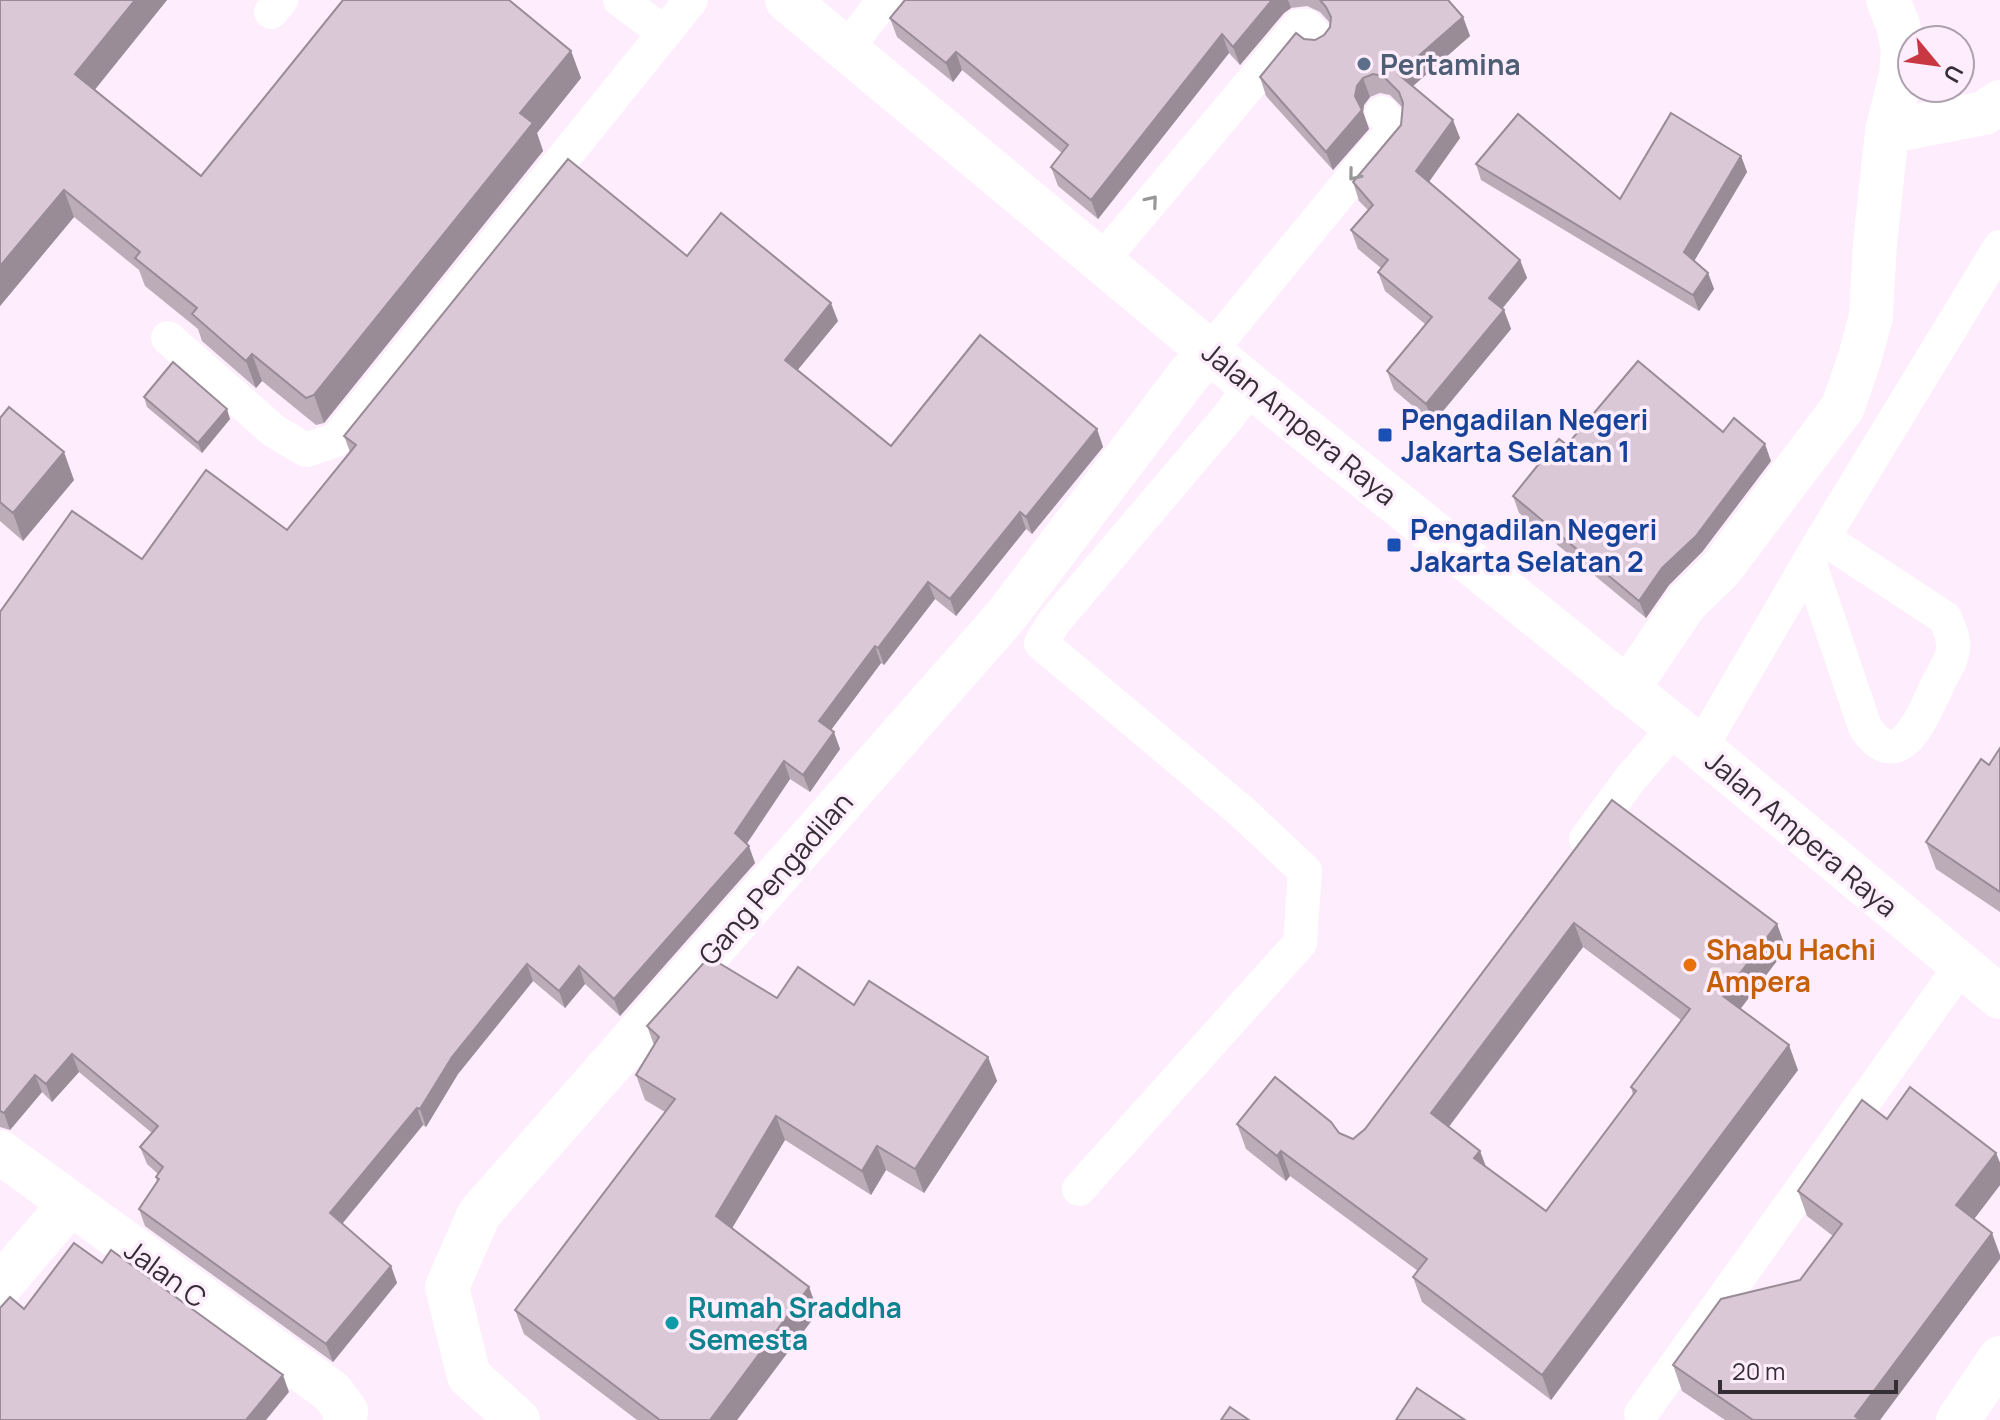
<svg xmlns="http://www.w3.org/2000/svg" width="2000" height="1420" viewBox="0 0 2000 1420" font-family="Manrope,sans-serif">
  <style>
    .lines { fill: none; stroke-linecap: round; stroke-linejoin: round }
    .service { stroke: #fff; stroke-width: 34 }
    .minor { stroke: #fff; stroke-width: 44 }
    .tertiary { stroke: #fff; stroke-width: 44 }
    .wall { fill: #bbacb8; fill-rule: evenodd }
    .shaded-wall { fill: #998c96 }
    .building { fill: #dac8d6; stroke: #998c96; stroke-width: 2; fill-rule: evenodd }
    .oneway { stroke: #9a979a }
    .service-dot { fill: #5c6f8a; stroke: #fdedfd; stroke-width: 3 }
    .transit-dot { fill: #1a4fb4; stroke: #fdedfd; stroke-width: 3 }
    .food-dot { fill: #e8710a; stroke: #fdedfd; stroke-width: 3 }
    .culture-dot { fill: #0f9aa8; stroke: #fdedfd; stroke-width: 3 }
    .labels { text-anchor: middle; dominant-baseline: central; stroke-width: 7; stroke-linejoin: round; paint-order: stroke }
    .service-label { font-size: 28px; font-weight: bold; fill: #4e5e75; stroke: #fdedfd; text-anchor: start }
    .transit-label { font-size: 28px; font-weight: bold; fill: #164399; stroke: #fdedfd; text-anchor: start }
    .street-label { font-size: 28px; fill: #352f35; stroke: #fdedfd }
    .food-label { font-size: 28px; font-weight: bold; fill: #c56008; stroke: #fdedfd; text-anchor: start }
    .culture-label { font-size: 28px; font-weight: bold; fill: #0d838f; stroke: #fdedfd; text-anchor: start }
  </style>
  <rect width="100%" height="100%" fill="#fdedfd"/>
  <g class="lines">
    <g class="service">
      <polyline points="620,0 665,33"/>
      <polyline points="271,12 281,0"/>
      <polyline points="847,48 884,0"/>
      <polyline points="1102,260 1299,26 1306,26 1318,39"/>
      <polyline points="168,338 274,431 306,450 336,440 691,0"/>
      <polyline points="1211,350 1371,155 1390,136 1390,123 1382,113"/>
      <path d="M1809 562 1865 727C1899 778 1923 716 1936 688 1941 676 1953 660 1953 648 1954 637 1949 628 1945 618L1823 538"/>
      <polyline points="1700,749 1823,538 2000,247"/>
      <polyline points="1586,839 1631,778 1675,727"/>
      <polyline points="1079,1189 1300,943 1305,871 1241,811 1041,643 1054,622 1228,417 1251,386"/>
      <polyline points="1641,1414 1961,966"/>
    </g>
    <g class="minor">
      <polyline points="1887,132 1984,113 2000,102"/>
      <polyline points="1627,690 1686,603 1721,569 1843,407 1860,357 1871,316 1875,243 1887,132 1901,75 1903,50 1898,25 1888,0"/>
      <polyline points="0,1152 332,1392 346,1411 345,1420"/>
      <polyline points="0,1286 70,1204"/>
      <polyline points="518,1420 469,1376 447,1287 479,1214 1005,617 1187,377 1211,350"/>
      <polyline points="1958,1420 2000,1358"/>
    </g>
    <polyline class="tertiary" points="787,0 1251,386 1675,727 2000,997"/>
  </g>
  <g class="wall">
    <polygon points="0,0 167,0 94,90 201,176 571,51 581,78 537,133 543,151 324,423 316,425 262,381 256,388 202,341 198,329 145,286 139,270 74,217 0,306"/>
    <polygon points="905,0 1448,0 1463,17 1470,36 1413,86 1460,138 1429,182 1520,260 1527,278 1502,309 1504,310 1511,329 1433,423 1394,390 1387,371 1425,324 1385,291 1378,272 1381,268 1358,249 1351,230 1368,210 1359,201 1353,182 1401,125 1403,108 1390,95 1380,93 1370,97 1364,105 1363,112 1369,129 1333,170 1266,96 1260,77 1304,39 1315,40 1324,35 1330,27 1330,23 1320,12 1307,6 1291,8 1284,13 1240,65 1229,53 1098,219 1058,186 1051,167 1062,153 962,70 953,82 897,37 890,18"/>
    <polygon points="1741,156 1747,172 1694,261 1708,273 1714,289 1699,311 1481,180 1476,164 1620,199"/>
    <polygon points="687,256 838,321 797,370 891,446 1097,429 1103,447 1032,534 1026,529 956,616 935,599 884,665 881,663 831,730 840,749 810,792 790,779 746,843 755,863 620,1016 585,984 565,1008 533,981 458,1074 426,1127 423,1125 342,1224 391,1266 397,1283 333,1362 145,1226 139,1209 157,1182 156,1177 158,1174 147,1164 140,1147 152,1133 79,1072 52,1102 42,1092 10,1130 0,1127 0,612 142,559 287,530 350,452 344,436"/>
    <polygon points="144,397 230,419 202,453 147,407"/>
    <polygon points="0,418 74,480 23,541 0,521"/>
    <polygon points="1723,432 1771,461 1702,552 1669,585 1646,618 1519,513 1513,496 1567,445"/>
    <polygon points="2000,748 2000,912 1936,869 1926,842 1989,765"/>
    <path d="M1612 800 1777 924 1786 949 1740 1009 1798 1070 1551 1400 1422 1302 1413 1277 1418 1271 1290 1176 1286 1181 1246 1149 1237 1124 1339 1133 1353 1139 1365 1129ZM1583 947 1681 1020 1631 1087 1633 1095 1546 1211 1486 1167 1480 1151 1449 1127Z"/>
    <polygon points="777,998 854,1005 988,1057 997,1081 924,1193 886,1170 871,1195 785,1140 732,1228 809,1287 818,1312 737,1420 637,1420 524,1334 515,1310 665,1112 645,1100 636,1075 654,1045 647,1026"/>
    <polygon points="1887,1119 1996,1153 2000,1163 2000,1185 1974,1219 2000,1255 2000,1259 1880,1420 1725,1420 1682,1391 1673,1365 1800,1280 1833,1236 1807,1216 1798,1191"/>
  </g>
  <g class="shaded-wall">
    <polygon points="135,0 167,0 85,102 75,74"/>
    <polygon points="1272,0 1288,0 1291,8 1284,13 1240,65 1233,47"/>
    <polygon points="1463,17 1470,36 1405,93 1398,74"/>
    <polygon points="1222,34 1229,53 1098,219 1091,200"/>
    <polygon points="571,51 581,78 537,133 543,151 324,423 314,395 520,113"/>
    <polygon points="956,52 962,70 953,82 946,63"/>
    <polygon points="1363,78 1370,97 1364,105 1363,112 1369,129 1333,170 1326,152 1355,96 1357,86"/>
    <polygon points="1453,120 1460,138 1423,190 1416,171"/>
    <polygon points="1741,156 1747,172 1690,268 1684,252"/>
    <polygon points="64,190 74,217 0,306 0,266"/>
    <polygon points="1520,260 1527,278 1496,316 1489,298"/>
    <polygon points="1708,273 1714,289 1699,311 1693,295"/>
    <polygon points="831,303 838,321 792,377 785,360"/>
    <polygon points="1504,310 1511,329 1433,423 1426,404"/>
    <polygon points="252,354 262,381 256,388 246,361"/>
    <polygon points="227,409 230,419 202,453 198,443"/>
    <polygon points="1097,429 1103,447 1032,534 1026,517"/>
    <polygon points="1765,444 1771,461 1702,552 1669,585 1646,618 1639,601 1662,568"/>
    <polygon points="64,452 74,480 23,541 13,513"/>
    <polygon points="1020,512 1026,529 956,616 950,599"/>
    <polygon points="928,582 935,599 884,665 878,648"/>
    <polygon points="875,646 881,663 825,738 819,721"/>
    <polygon points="834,732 840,749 810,792 803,775"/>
    <polygon points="784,761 790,779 742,851 735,833"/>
    <polygon points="749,846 755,863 620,1016 614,999"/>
    <polygon points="1574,923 1583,947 1440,1138 1431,1113"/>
    <polygon points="1777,924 1786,949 1732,1020 1723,996"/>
    <polygon points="527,964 533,981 458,1074 426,1127 420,1109 452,1057"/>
    <polygon points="579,966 585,984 565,1008 559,991"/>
    <polygon points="1789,1045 1798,1070 1551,1400 1542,1375"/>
    <polygon points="72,1054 79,1072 52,1102 46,1084"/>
    <polygon points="988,1057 997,1081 924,1193 915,1169"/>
    <polygon points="35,1075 42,1092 10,1130 4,1113"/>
    <polygon points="417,1108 423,1125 337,1230 330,1213"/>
    <polygon points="776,1116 785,1140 725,1240 716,1216"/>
    <polygon points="877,1146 886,1170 871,1195 862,1171"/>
    <polygon points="1281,1151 1290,1176 1286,1181 1277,1156"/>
    <polygon points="1480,1151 1489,1175 1474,1158"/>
    <polygon points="1996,1153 2000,1163 2000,1185 1965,1231 1956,1205"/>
    <polygon points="1992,1233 2000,1255 2000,1259 1880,1420 1856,1420 1855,1416"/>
    <polygon points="391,1266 397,1283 333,1362 326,1344"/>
    <polygon points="809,1287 818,1312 737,1420 710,1420"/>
    <polygon points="283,1375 289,1392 266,1420 246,1420"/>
  </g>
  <g class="building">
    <polygon points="0,0 135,0 75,74 201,176 343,0 509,0 571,51 520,113 533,123 314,395 306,398 252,354 246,361 192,314 197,308 135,258 140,252 64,190 0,266"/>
    <polygon points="905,0 1272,0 1233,47 1222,34 1091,200 1051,167 1068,145 956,52 946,63 890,18"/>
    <polygon points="1320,0 1448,0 1463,17 1398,74 1453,120 1416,171 1520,260 1489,298 1504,310 1426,404 1387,371 1432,317 1378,272 1388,260 1351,230 1373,205 1353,182 1401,125 1403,103 1399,92 1383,76 1373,74 1363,78 1357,86 1355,96 1362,110 1326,152 1260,77 1296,33 1304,39 1315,40 1324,35 1330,27 1331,17 1326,7"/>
    <polygon points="1671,113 1741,156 1684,252 1708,273 1693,295 1476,164 1518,114 1620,199"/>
    <polygon points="568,159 687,256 721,213 831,303 785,360 891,446 980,335 1097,429 1026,517 1020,512 950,599 928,582 878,648 875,646 819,721 834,732 803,775 784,761 735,833 749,846 614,999 579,966 559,991 527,964 452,1057 420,1109 417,1108 330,1213 391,1266 326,1344 139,1209 159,1179 156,1177 163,1167 140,1147 158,1126 72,1054 46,1084 35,1075 4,1113 0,1111 0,612 72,511 142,559 206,470 287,530 356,445 344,436"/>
    <polygon points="1638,361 1723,432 1734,418 1765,444 1696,536 1662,568 1639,601 1513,496 1559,439 1567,445"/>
    <polygon points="173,362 227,409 198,443 144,397"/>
    <polygon points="9,407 64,452 13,513 0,502 0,418"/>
    <polygon points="2000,748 2000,892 1926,842 1981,759 1989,765"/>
    <path d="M1612 800 1777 924 1723 996 1789 1045 1542 1375 1413 1277 1427 1259 1281 1151 1277 1156 1237 1124 1275 1077 1331 1122 1339 1133 1353 1139 1365 1129ZM1574 923 1690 1009 1631 1087 1636 1091 1546 1211 1474 1158 1480 1151 1431 1113Z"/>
    <polygon points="709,957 777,998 798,967 854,1005 869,981 988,1057 915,1169 877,1146 862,1171 776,1116 716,1216 809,1287 710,1420 660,1420 515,1310 675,1099 636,1075 659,1037 647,1026"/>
    <polygon points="1910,1087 1996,1153 1956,1205 1992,1233 1855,1416 1860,1420 1753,1420 1673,1365 1721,1299 1800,1280 1842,1224 1798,1191 1862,1100 1887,1119"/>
    <polygon points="74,1243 102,1263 111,1250 283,1375 246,1420 0,1420 0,1308 10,1297 24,1309"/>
    <polygon points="1417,1388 1465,1420 1396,1420"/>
    <polygon points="1230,1407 1249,1420 1221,1420"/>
  </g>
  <defs><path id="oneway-chevron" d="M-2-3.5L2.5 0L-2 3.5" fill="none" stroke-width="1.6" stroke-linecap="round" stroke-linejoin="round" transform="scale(2)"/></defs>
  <g class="oneway">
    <use href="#oneway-chevron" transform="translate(1354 175) rotate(129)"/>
    <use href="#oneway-chevron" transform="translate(1152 201) rotate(-50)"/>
  </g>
  <circle class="service-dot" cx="1364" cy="64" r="8"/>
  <g class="transit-dot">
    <rect x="1377" y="427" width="16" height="16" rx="4"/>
    <rect x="1386" y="537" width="16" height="16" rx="4"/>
  </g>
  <circle class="food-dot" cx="1690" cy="965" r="8"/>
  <circle class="culture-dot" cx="672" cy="1323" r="8"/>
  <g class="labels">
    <g class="service-label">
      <text x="1380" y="64">Pertamina</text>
    </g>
    <g class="transit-label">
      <text x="1401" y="419">Pengadilan Negeri<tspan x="1401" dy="32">Jakarta Selatan 1</tspan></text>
      <text x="1410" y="529">Pengadilan Negeri<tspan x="1410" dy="32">Jakarta Selatan 2</tspan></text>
    </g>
    <g class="street-label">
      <text transform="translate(1300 423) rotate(39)">Jalan Ampera Raya</text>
      <text transform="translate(1802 833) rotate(40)">Jalan Ampera Raya</text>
      <text transform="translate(775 878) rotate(-49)">Gang Pengadilan</text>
      <text transform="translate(166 1273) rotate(36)">Jalan C</text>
    </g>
    <g class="food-label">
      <text x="1706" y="949">Shabu Hachi<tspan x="1706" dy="32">Ampera</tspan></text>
    </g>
    <g class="culture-label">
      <text x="688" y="1307">Rumah Sraddha<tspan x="688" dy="32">Semesta</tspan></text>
    </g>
  </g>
  <g transform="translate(1936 64) rotate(119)"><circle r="38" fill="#fdedfd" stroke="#ada1ad" stroke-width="2"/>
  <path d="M0-6L14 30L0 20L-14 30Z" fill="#c83843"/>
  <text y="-12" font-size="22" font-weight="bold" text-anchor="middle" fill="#352f35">U</text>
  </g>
  <path d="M1720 1380v12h176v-12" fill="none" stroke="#352f35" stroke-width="4"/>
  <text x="1732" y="1380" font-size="24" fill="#352f35" stroke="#fdedfd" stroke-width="6" paint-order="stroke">20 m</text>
</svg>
